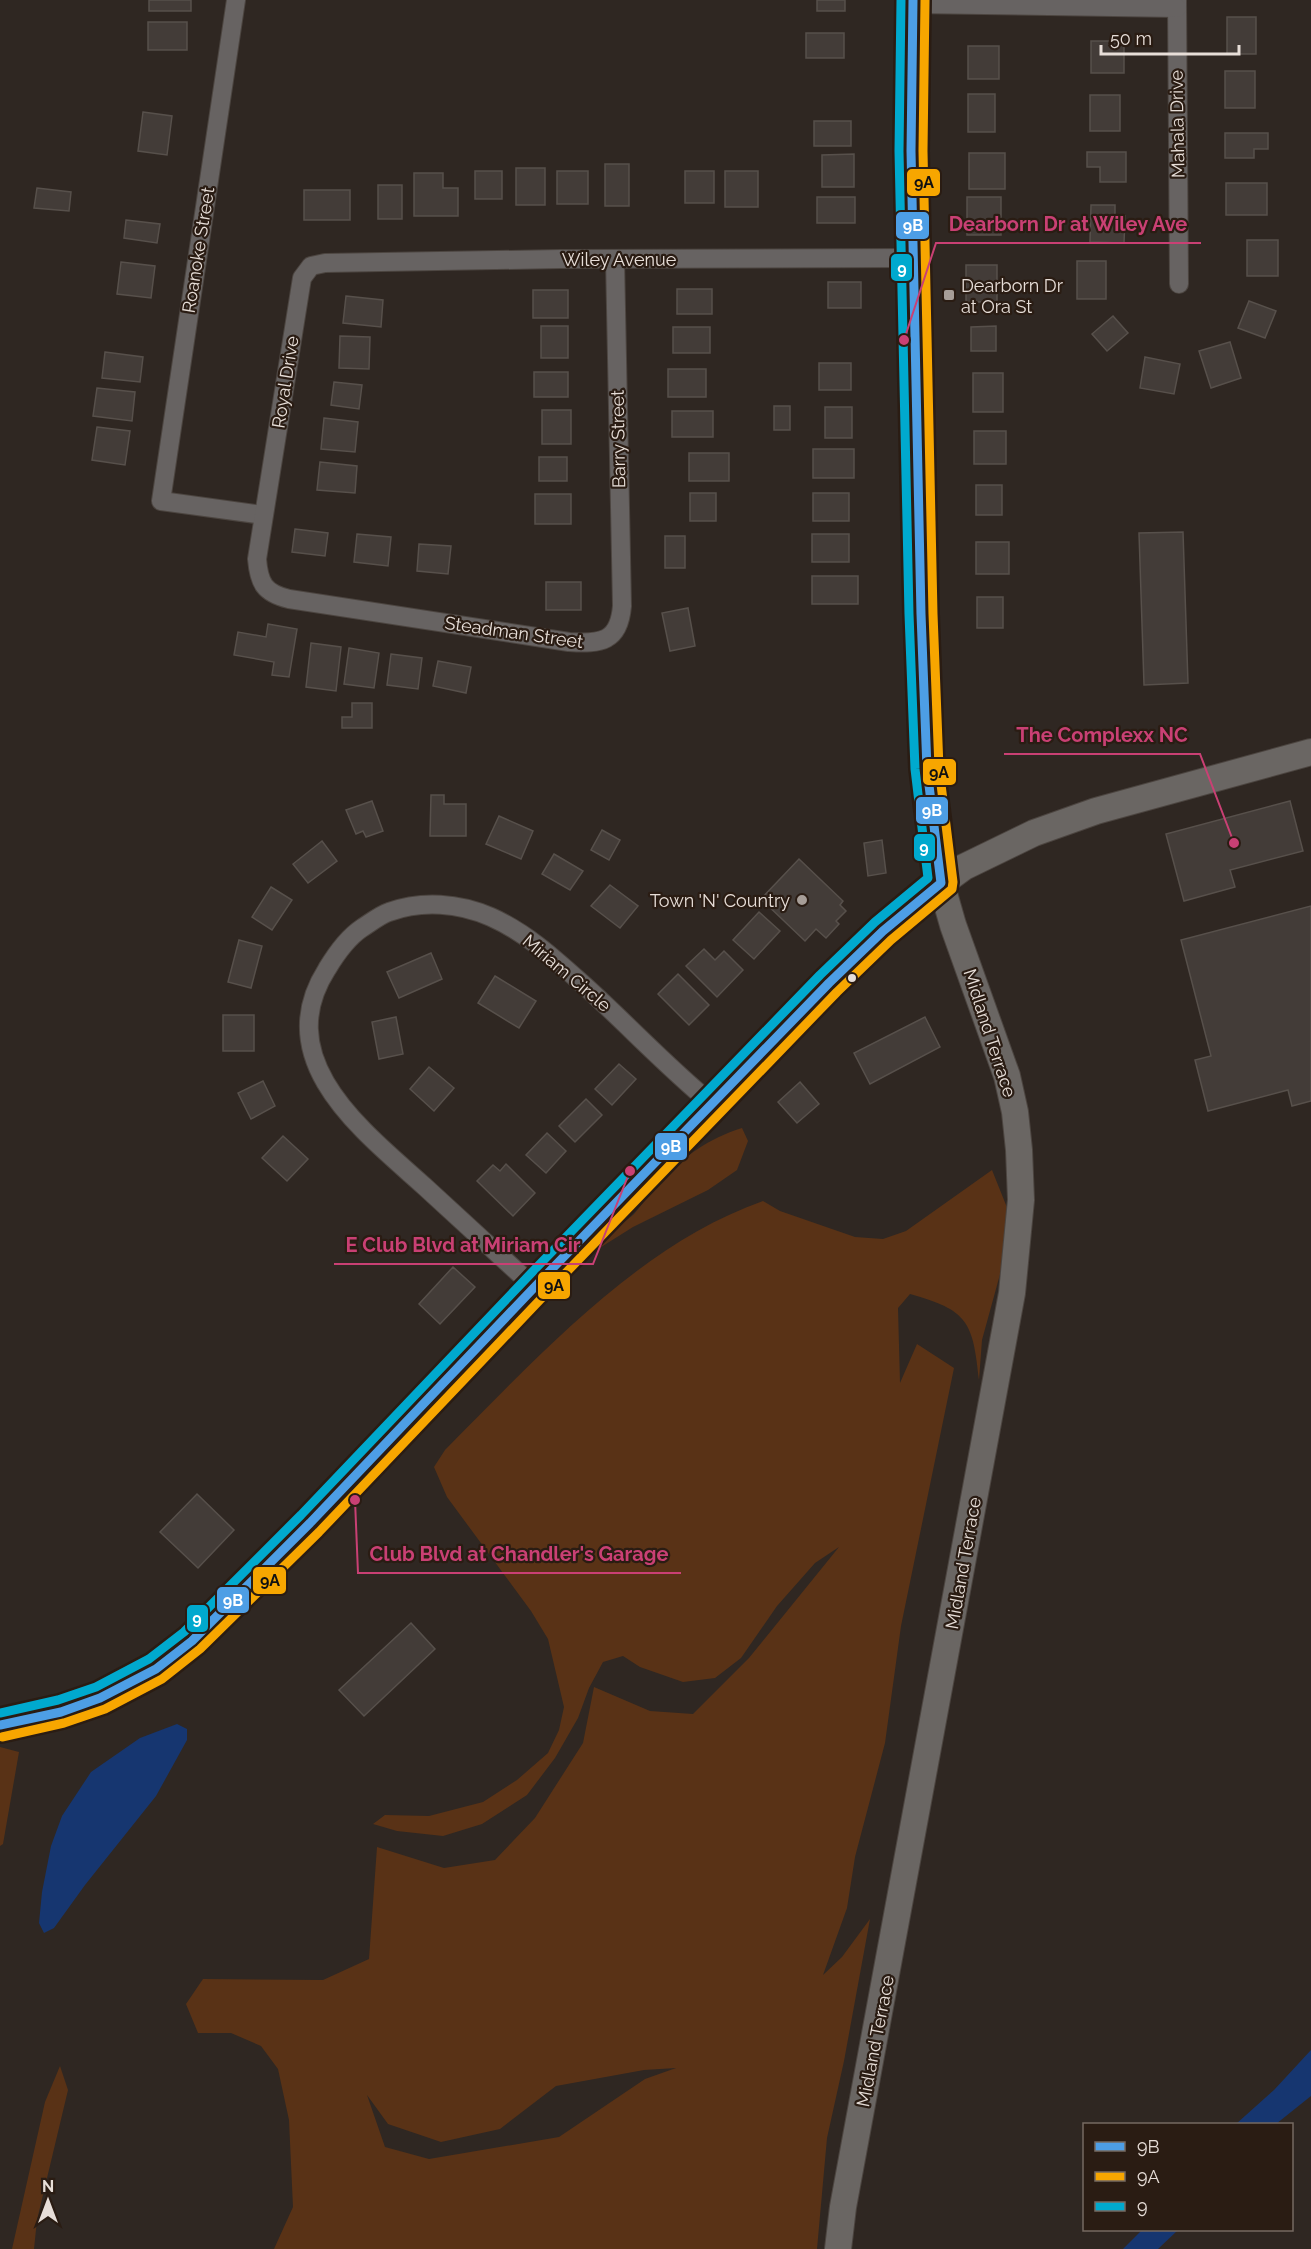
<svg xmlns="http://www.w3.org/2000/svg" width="1311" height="2249" viewBox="0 0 1311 2249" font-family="Raleway,sans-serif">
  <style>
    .green { fill: #593216; fill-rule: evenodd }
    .water { fill: #163670 }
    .building { fill: #433c38; stroke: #57504b; stroke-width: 1.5 }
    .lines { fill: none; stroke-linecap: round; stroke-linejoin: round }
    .street-casing { stroke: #4c4540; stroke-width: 20 }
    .secondary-casing { stroke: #4c4540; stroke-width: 28 }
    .street { stroke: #676362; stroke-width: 18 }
    .secondary { stroke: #6a6663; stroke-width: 26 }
    .bus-1-casing { stroke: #2a1c13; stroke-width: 14 }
    .bus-2-casing { stroke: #2a1c13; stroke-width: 14 }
    .bus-3-casing { stroke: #2a1c13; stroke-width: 14 }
    .bus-1 { stroke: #4d9ee5; stroke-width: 9 }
    .bus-2 { stroke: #f7a600; stroke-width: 9 }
    .bus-3 { stroke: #00a9ce; stroke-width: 9 }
    .poi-dot { fill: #a79e98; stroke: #2a1c13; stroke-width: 2 }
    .bus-dot { fill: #e7ded8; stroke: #2a1c13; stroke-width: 2 }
    .labels { text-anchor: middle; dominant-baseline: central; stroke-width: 4.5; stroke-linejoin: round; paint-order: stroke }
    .street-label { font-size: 18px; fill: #e7ded8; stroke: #2a1c13 }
    .poi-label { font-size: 18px; fill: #e7ded8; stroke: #2a1c13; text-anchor: start }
    .leader { fill: none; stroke: #c94074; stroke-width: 2 }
    .callout-dot { fill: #c94074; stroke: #2a1c13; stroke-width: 2 }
    .callout-label { font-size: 20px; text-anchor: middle; font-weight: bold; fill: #c94074; stroke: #2a1c13; stroke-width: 4.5; stroke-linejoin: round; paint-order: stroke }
    .line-badge { stroke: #2a1c13; stroke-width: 2 }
    .badge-label { font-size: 16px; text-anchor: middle; font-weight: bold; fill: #fff }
    .pale-badge-label { font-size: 16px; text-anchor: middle; font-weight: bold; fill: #111 }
  </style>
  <rect width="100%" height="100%" fill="#2f2722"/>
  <g class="green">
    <path d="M742 1128 748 1141 737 1170 708 1190 633 1227 598 1249C610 1229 618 1228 634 1214 643 1204 651 1191 661 1181 685 1155 708 1139 742 1128Z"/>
    <path d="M992 1170 1008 1210 1002 1267 982 1340 979 1380C973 1322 968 1310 910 1294L898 1308 900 1383 917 1344 954 1368 901 1626 885 1743 855 1857 847 1908 823 1975 842 1957 870 1919 844 2061 827 2138 817 2249H274L293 2207 289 2120 278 2069 261 2046 231 2033H198L186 2004 203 1979 323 1980 369 1959 377 1847 444 1868 495 1860 535 1818 583 1743 594 1687 650 1711 693 1714 749 1658 839 1547 815 1563 777 1606 741 1658 715 1678 683 1682 640 1667 623 1656 603 1662 589 1688 578 1718 555 1758 527 1795 482 1824 443 1836 397 1831 373 1824 385 1815 429 1816 483 1802 517 1780 548 1753 559 1730 564 1707 548 1639 531 1611 447 1497 434 1467 445 1450C537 1358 638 1245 763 1201L780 1211 855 1237 883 1239 906 1231ZM676 2068 645 2079 559 2137 429 2159 385 2147 367 2095 388 2124 441 2142 500 2129 556 2086 644 2070Z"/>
    <polygon points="0,1747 19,1752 3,1844 0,1846"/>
    <polygon points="60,2066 68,2090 37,2220 34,2249 12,2249 45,2102"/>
  </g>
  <g class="water">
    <polygon points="177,1724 187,1729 187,1740 156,1796 85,1885 54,1928 44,1933 39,1923 42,1892 51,1846 62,1816 91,1772 140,1738"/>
    <polygon points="1311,2050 1311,2096 1276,2124 1236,2124 1274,2090"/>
    <polygon points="1142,2230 1178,2230 1158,2249 1123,2249"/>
  </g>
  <g class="building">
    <rect x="149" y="0" width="42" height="11"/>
    <rect x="817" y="0" width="28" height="11"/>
    <rect x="1227" y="17" width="29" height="37"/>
    <rect x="148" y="22" width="39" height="28"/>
    <rect x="806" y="33" width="38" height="25"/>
    <rect x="1091" y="41" width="33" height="32"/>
    <rect x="968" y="46" width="31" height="33"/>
    <rect x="1225" y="71" width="30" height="37"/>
    <rect x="968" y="94" width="27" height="38"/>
    <rect x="1090" y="95" width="30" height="36"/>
    <polygon points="143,112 172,116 167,155 138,151"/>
    <rect x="814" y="121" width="37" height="25"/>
    <polygon points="1225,133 1268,133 1268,149 1254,149 1254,158 1225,158"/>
    <polygon points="1087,152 1126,152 1126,182 1100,182 1100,167 1087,167"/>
    <rect x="969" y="153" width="36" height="36"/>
    <polygon points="854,154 854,187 822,187 822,155"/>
    <rect x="605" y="164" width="24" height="42"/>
    <rect x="516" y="168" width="29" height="37"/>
    <rect x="475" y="171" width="27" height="28"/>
    <rect x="557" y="171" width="31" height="33"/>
    <rect x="685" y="171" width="29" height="32"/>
    <rect x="725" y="171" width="33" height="36"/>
    <polygon points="414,173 443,173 443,188 458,188 458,216 414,216"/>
    <rect x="1226" y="183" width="41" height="32"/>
    <rect x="378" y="185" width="24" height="34"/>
    <polygon points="37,188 71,192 69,211 34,208"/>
    <rect x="304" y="190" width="46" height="30"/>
    <rect x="817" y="197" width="38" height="26"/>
    <rect x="967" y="197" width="34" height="38"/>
    <polygon points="1091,205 1115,205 1115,216 1125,216 1124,243 1090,242"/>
    <polygon points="126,220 160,224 157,243 124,238"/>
    <rect x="1247" y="240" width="31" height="36"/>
    <rect x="1077" y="261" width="29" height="38"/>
    <polygon points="121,262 155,266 151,298 117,294"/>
    <rect x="966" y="265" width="31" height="37"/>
    <rect x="828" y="282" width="33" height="26"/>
    <rect x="677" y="289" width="35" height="25"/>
    <rect x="533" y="290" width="35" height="28"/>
    <polygon points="346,296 383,300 381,327 343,323"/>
    <polygon points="1249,301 1276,311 1265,338 1238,328"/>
    <polygon points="1113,316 1128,333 1107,351 1092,334"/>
    <rect x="541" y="326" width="27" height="32"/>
    <polygon points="996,326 996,351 971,351 971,327"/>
    <rect x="673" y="327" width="37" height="26"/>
    <polygon points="340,336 370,337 369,369 339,368"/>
    <polygon points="1230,342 1241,378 1211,388 1199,351"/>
    <polygon points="105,352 143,357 140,382 102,378"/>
    <polygon points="1145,357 1180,364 1174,394 1140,388"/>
    <rect x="819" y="363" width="32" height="27"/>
    <rect x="668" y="369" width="38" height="28"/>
    <rect x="534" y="372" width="34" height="25"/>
    <rect x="973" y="373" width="30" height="39"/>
    <polygon points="334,382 362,385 359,409 331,405"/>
    <polygon points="97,388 135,392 132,421 93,416"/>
    <rect x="774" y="406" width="16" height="24"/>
    <rect x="825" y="407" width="27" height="31"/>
    <rect x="542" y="410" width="29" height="34"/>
    <rect x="672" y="411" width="41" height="26"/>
    <polygon points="324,418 358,422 355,452 321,449"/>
    <polygon points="97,427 130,431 125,465 92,460"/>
    <rect x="974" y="431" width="32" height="33"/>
    <rect x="813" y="449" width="41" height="29"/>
    <rect x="689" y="453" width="40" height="28"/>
    <rect x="539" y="457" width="28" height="24"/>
    <polygon points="320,462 357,466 355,493 317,490"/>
    <rect x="976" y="485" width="26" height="30"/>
    <rect x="690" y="493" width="26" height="28"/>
    <rect x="813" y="493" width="36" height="28"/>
    <rect x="535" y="494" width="36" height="30"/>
    <polygon points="295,529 328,533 325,556 292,552"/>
    <polygon points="1183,532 1188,683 1144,685 1139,533"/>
    <polygon points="357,534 391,537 388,566 354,562"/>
    <rect x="812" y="534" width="37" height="28"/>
    <rect x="665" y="536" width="20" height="32"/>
    <rect x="976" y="542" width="33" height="32"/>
    <polygon points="419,544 451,546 448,574 417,571"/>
    <rect x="812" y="576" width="46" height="28"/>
    <rect x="546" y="582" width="35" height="28"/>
    <rect x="977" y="597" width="26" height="31"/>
    <polygon points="688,608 695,646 670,651 662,613"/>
    <polygon points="268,624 297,629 289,677 272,675 274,662 234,655 238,632 266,637"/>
    <polygon points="311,643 341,647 336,691 306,687"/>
    <polygon points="349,648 379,653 374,688 344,684"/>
    <polygon points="391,654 422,658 418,689 387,685"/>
    <polygon points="438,661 471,667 466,693 433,686"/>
    <polygon points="352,703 372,703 372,728 342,728 342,717 352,717"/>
    <polygon points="431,795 444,795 444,804 466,804 466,836 430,836"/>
    <polygon points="372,801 383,831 366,837 363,831 356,834 346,810"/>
    <polygon points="1290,801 1303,851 1230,870 1235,887 1184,901 1166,834"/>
    <polygon points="499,816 533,831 521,859 486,844"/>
    <polygon points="602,830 620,840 609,860 591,850"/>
    <polygon points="882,840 886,873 868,876 864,843"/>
    <polygon points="322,841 337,861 308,883 293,864"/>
    <polygon points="554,854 583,871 570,890 542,874"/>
    <polygon points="799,859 843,901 840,905 846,911 836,921 839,924 826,938 816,929 805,941 761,899"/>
    <polygon points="610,885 638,906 620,928 591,906"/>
    <polygon points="271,887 292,900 272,930 252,917"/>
    <polygon points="1311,906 1311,1101 1292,1106 1288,1090 1208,1111 1195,1060 1211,1056 1181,940"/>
    <polygon points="759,912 780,931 754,959 733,940"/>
    <polygon points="239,940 262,946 251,988 228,982"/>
    <polygon points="704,949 715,960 724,951 743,970 717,997 686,966"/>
    <polygon points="431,953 442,979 399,998 387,972"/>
    <polygon points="678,974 709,1005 689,1025 658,994"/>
    <polygon points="495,976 536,1001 519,1028 478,1003"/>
    <rect x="223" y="1015" width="31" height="36"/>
    <polygon points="396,1017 403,1054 379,1059 372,1022"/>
    <polygon points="925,1017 940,1047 870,1084 854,1053"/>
    <polygon points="619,1064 636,1079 612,1105 595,1089"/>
    <polygon points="429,1067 454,1088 434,1111 410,1089"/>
    <polygon points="263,1081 275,1106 251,1119 238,1093"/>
    <polygon points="800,1082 819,1104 797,1123 778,1102"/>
    <polygon points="586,1099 602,1115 575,1142 559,1126"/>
    <polygon points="547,1133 566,1151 546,1173 526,1155"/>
    <polygon points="283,1136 308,1159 287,1181 262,1158"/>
    <polygon points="506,1164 535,1193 513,1216 477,1181 493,1165 500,1171"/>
    <polygon points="453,1267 475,1287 440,1324 419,1304"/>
    <polygon points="197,1494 234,1530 198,1568 160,1532"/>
    <polygon points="411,1623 435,1649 364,1716 339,1690"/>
  </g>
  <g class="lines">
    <defs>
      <g id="street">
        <polyline points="236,0 161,501 263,515"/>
        <polyline points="1177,0 1179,284"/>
        <polyline points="913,4 1177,8"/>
        <path d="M615 259 622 606C619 642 601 644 569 642L289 599C264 593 259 583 257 559L302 278 311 266 325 263 561 259 913 258"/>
        <path d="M534 1287C497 1253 460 1219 424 1186 363 1131 269 1060 327 969 336 954 347 938 362 928 370 923 380 915 389 912 422 900 459 903 491 917 527 933 556 960 586 987 628 1025 668 1068 712 1104"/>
      </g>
      <g id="secondary">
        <polyline points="0,1725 41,1717 83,1706 119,1691 156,1668 186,1646 286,1548 534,1287 853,960 912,905 964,867 1034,833 1096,811 1311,752"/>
        <polyline points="838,2249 843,2207 1012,1293 1021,1200 1019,1150 1015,1112 1007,1076 953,925 941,883 927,769 916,407 911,151 913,0"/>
      </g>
    </defs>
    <use href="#street" class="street-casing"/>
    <use href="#secondary" class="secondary-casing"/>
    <use href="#street" class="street"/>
    <use href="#secondary" class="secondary"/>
    <defs>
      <polyline id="bus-1" points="0,1725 61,1712 100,1698 156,1669 192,1641 310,1523 547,1274 829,983 883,931 941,883 927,769 921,614 911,151 913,0"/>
      <polyline id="bus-2" points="2,1737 64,1723 105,1709 162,1679 200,1649 319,1532 556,1283 837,992 891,940 952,889 953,882 939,768 933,614 923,151 925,0"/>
      <polyline id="bus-3" points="0,1713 58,1700 96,1687 149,1659 184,1632 301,1515 538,1266 820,975 875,922 928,878 915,769 909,614 899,151 901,0"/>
    </defs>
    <use href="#bus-1" class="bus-1-casing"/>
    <use href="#bus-2" class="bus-2-casing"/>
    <use href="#bus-3" class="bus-3-casing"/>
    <use href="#bus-1" class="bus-1"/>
    <use href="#bus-2" class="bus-2"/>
    <use href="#bus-3" class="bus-3"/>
  </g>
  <g class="poi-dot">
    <rect x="943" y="289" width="12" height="12" rx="3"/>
    <circle cx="802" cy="900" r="6"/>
  </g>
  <circle class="bus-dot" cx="852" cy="978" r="5"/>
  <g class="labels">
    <g class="street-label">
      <text transform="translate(1177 124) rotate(-91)">Mahala Drive</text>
      <text transform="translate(198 250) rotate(-81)">Roanoke Street</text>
      <text x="619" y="259">Wiley Avenue</text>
      <text transform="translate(285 382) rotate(-81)">Royal Drive</text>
      <text transform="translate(618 439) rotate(-91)">Barry Street</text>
      <text transform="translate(514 632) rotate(8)">Steadman Street</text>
      <text transform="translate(567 973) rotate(40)">Miriam Circle</text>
      <text transform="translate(990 1033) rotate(72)">Midland Terrace</text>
      <text transform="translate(963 1563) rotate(-80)">Midland Terrace</text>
      <text transform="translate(875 2041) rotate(-79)">Midland Terrace</text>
    </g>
    <g class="poi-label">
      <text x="961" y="285">Dearborn Dr<tspan x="961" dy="21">at Ora St</tspan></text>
      <text x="790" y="900" text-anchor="end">Town 'N' Country</text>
    </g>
  </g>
  <path class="leader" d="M904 340L936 243H1201M1234 843L1200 754H1004M630 1171L593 1264H334M355 1500L358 1573H681"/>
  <g class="callout-dot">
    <circle cx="904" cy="340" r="6"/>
    <circle cx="1234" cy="843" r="6"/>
    <circle cx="630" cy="1171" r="6"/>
    <circle cx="355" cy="1500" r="6"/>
  </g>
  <g class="callout-label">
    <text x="1068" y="231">Dearborn Dr at Wiley Ave</text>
    <text x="1102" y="742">The Complexx NC</text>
    <text x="463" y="1252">E Club Blvd at Miriam Cir</text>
    <text x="519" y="1561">Club Blvd at Chandler's Garage</text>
  </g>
  <g class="line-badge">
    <rect x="906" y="168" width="35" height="29" rx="6" fill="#f7a600"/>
    <rect x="895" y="211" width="35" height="29" rx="6" fill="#4d9ee5"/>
    <rect x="890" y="253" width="23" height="29" rx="6" fill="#00a9ce"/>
    <rect x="922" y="758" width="35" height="28" rx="6" fill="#f7a600"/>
    <rect x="915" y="796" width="34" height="29" rx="6" fill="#4d9ee5"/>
    <rect x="913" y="833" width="23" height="29" rx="6" fill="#00a9ce"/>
    <rect x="654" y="1132" width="34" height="29" rx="6" fill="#4d9ee5"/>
    <rect x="537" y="1271" width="34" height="29" rx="6" fill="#f7a600"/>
    <rect x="252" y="1566" width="35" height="29" rx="6" fill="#f7a600"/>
    <rect x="216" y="1586" width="34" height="28" rx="6" fill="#4d9ee5"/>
    <rect x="186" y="1604" width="23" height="29" rx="6" fill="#00a9ce"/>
  </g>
  <g class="badge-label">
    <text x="913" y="231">9B</text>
    <text x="902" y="274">9</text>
    <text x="932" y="816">9B</text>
    <text x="924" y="853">9</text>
    <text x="671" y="1152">9B</text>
    <text x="233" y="1606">9B</text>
    <text x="197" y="1624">9</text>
  </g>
  <g class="pale-badge-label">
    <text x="924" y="188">9A</text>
    <text x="939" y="778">9A</text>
    <text x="554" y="1291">9A</text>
    <text x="270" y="1586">9A</text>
  </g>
  <rect x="1083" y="2123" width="210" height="108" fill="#2a1c13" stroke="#766a62" stroke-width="1.5"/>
  <rect x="1095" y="2142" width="30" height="9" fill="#4d9ee5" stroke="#766a62" stroke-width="1.5"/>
  <text x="1137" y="2153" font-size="18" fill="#e7ded8">9B</text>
  <rect x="1095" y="2172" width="30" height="9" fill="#f7a600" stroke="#766a62" stroke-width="1.5"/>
  <text x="1137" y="2183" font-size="18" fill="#e7ded8">9A</text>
  <rect x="1095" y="2202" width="30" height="9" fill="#00a9ce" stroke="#766a62" stroke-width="1.5"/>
  <text x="1137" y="2213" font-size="18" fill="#e7ded8">9</text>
  <g transform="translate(48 2201)" stroke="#2a1c13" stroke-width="4.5" paint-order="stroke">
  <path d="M0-4.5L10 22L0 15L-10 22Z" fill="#e7ded8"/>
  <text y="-9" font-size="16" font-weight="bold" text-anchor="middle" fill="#e7ded8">N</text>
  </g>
  <path d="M1101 45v9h138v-9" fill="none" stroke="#e7ded8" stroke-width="3"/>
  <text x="1110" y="45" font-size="18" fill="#e7ded8" stroke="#2a1c13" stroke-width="4.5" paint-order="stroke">50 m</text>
</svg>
